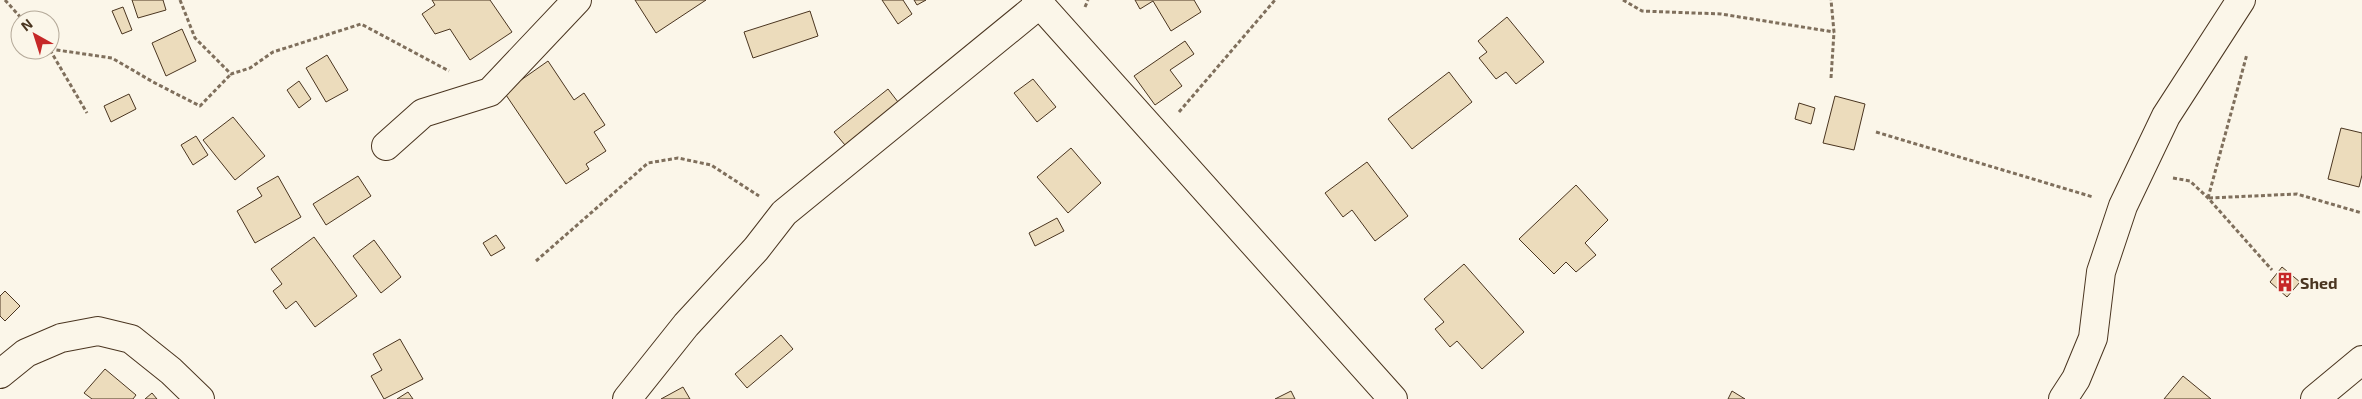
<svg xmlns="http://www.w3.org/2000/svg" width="2362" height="399" viewBox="0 0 2362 399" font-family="'Exo 2',sans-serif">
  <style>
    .building { fill: #ecdcbc; stroke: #4a3520 }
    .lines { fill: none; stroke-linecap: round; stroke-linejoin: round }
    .minor-casing { stroke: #4a3520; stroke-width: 30 }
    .path { stroke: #7f6f5c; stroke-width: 3; stroke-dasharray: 4 2.5; stroke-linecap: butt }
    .minor { stroke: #fbf6e9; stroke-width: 28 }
    .labels { text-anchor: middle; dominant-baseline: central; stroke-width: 4; stroke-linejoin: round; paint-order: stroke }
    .poi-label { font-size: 16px; font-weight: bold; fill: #4a3520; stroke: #fbf6e9; text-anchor: start }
  </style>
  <rect width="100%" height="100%" fill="#fbf6e9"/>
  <g class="building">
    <polygon points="132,0 163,0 166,10 138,18"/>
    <polygon points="432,0 490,0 512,32 470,60 450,29 435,34 422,14 435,5"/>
    <polygon points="635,0 706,0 656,33"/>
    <polygon points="882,0 903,0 912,14 898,24"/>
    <polygon points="914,0 926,0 917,5"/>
    <polygon points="1135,0 1194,0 1201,12 1171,31 1153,1 1140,9"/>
    <polygon points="123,7 132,30 122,34 112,11"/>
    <polygon points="810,11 818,36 753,58 744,32"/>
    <polygon points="1507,17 1544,62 1516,84 1506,72 1496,79 1479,58 1487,52 1478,41"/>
    <polygon points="182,29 196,61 166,76 152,43"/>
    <polygon points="1185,41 1194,54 1170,70 1182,86 1155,105 1134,76"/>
    <polygon points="327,55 348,90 326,102 306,68"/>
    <polygon points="548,61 574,100 584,93 605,125 594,132 606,151 586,164 589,169 566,184 504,92"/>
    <polygon points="1449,72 1472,102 1412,149 1388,119"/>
    <polygon points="1033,79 1056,107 1037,122 1014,93"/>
    <polygon points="299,81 311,99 299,108 287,90"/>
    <polygon points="888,89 898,102 845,145 834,132"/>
    <polygon points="129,94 136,109 111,122 104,106"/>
    <polygon points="1835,96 1865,104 1854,150 1823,143"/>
    <polygon points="1799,103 1815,108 1811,124 1795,119"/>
    <polygon points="233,117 265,156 235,180 203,140"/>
    <polygon points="2341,128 2362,133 2362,175 2359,187 2328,179"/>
    <polygon points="196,136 208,155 193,165 181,145"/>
    <polygon points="1071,148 1101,183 1068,213 1037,177"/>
    <polygon points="1367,162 1408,216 1375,241 1352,210 1343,217 1325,193"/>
    <polygon points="278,176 301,217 255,243 237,211 262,196 257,188"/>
    <polygon points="358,176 371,196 326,225 313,204"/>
    <polygon points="1576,185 1608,220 1585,243 1596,255 1576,272 1566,262 1554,274 1519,239"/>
    <polygon points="1057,218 1064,231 1035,246 1029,233"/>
    <polygon points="496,235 505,248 491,256 483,243"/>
    <polygon points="314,237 357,296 315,327 296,301 286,309 273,291 282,284 271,269"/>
    <polygon points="374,240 401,277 381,293 353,256"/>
    <polygon points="1464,264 1524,332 1482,369 1457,341 1450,347 1435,329 1444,322 1424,299"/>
    <polygon points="2282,267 2300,282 2287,297 2270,282"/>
    <polygon points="5,291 20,306 5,321 0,316 0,296"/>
    <polygon points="781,335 793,349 747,388 735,374"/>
    <polygon points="400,339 423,379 384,399 371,376 382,370 373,354"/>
    <polygon points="105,369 136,395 133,399 92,399 84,393"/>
    <polygon points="2183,376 2211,399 2164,399"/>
    <polygon points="683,387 690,399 661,399"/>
    <polygon points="1291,391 1295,399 1275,399"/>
    <polygon points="1732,391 1745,399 1728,399"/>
    <polygon points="408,392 413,399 397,399"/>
    <polygon points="152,393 157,399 145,399"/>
  </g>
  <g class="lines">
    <defs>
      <g id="minor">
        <polyline points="1036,0 1393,399"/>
        <polyline points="386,146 423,113 490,92 577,0"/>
        <polyline points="0,374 26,353 61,338 98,331 131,339 171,371 200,399"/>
        <polyline points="627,399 686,325 756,249 784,213 1040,4"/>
        <polyline points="2063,399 2076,379 2093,338 2101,272 2123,206 2166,116 2241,0"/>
        <polyline points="2315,399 2362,360"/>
      </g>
    </defs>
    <use href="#minor" class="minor-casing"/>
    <g class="path">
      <polyline points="5,0 23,20"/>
      <polyline points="180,0 195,38 231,74 250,68 273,52 361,24 449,71"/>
      <polyline points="1623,0 1642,11 1721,14 1834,32"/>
      <polyline points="1085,7 1088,0"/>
      <polyline points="50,49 112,58 153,82 200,106 231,74"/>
      <polyline points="50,50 87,113"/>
      <polyline points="1831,78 1834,32 1831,0"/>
      <polyline points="1179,112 1275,0"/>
      <polyline points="1876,132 2093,197"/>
      <polyline points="2173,178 2190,181 2208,198 2272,270"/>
      <polyline points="2208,198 2247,54"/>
      <polyline points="2209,198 2297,194 2362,213"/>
      <polyline points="536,261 648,163 678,158 711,165 759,196"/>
    </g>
    <use href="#minor" class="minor"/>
  </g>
  <defs>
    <symbol id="building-bare" viewBox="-9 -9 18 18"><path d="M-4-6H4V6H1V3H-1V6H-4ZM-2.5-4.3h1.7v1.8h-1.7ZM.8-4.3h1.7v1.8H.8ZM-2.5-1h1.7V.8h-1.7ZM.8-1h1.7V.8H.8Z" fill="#c62828" stroke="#fbf6e9" stroke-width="2.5" paint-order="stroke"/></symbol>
  </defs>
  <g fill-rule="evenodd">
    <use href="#building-bare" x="2271" y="268" width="28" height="28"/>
  </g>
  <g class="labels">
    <g class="poi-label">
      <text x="2300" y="282">Shed</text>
    </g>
  </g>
  <g transform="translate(35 35) rotate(321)"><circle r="24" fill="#fbf6e9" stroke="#b4a999"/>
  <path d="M0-4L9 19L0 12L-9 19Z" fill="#c62828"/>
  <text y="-8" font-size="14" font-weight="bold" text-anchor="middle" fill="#4a3520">N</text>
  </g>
</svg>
